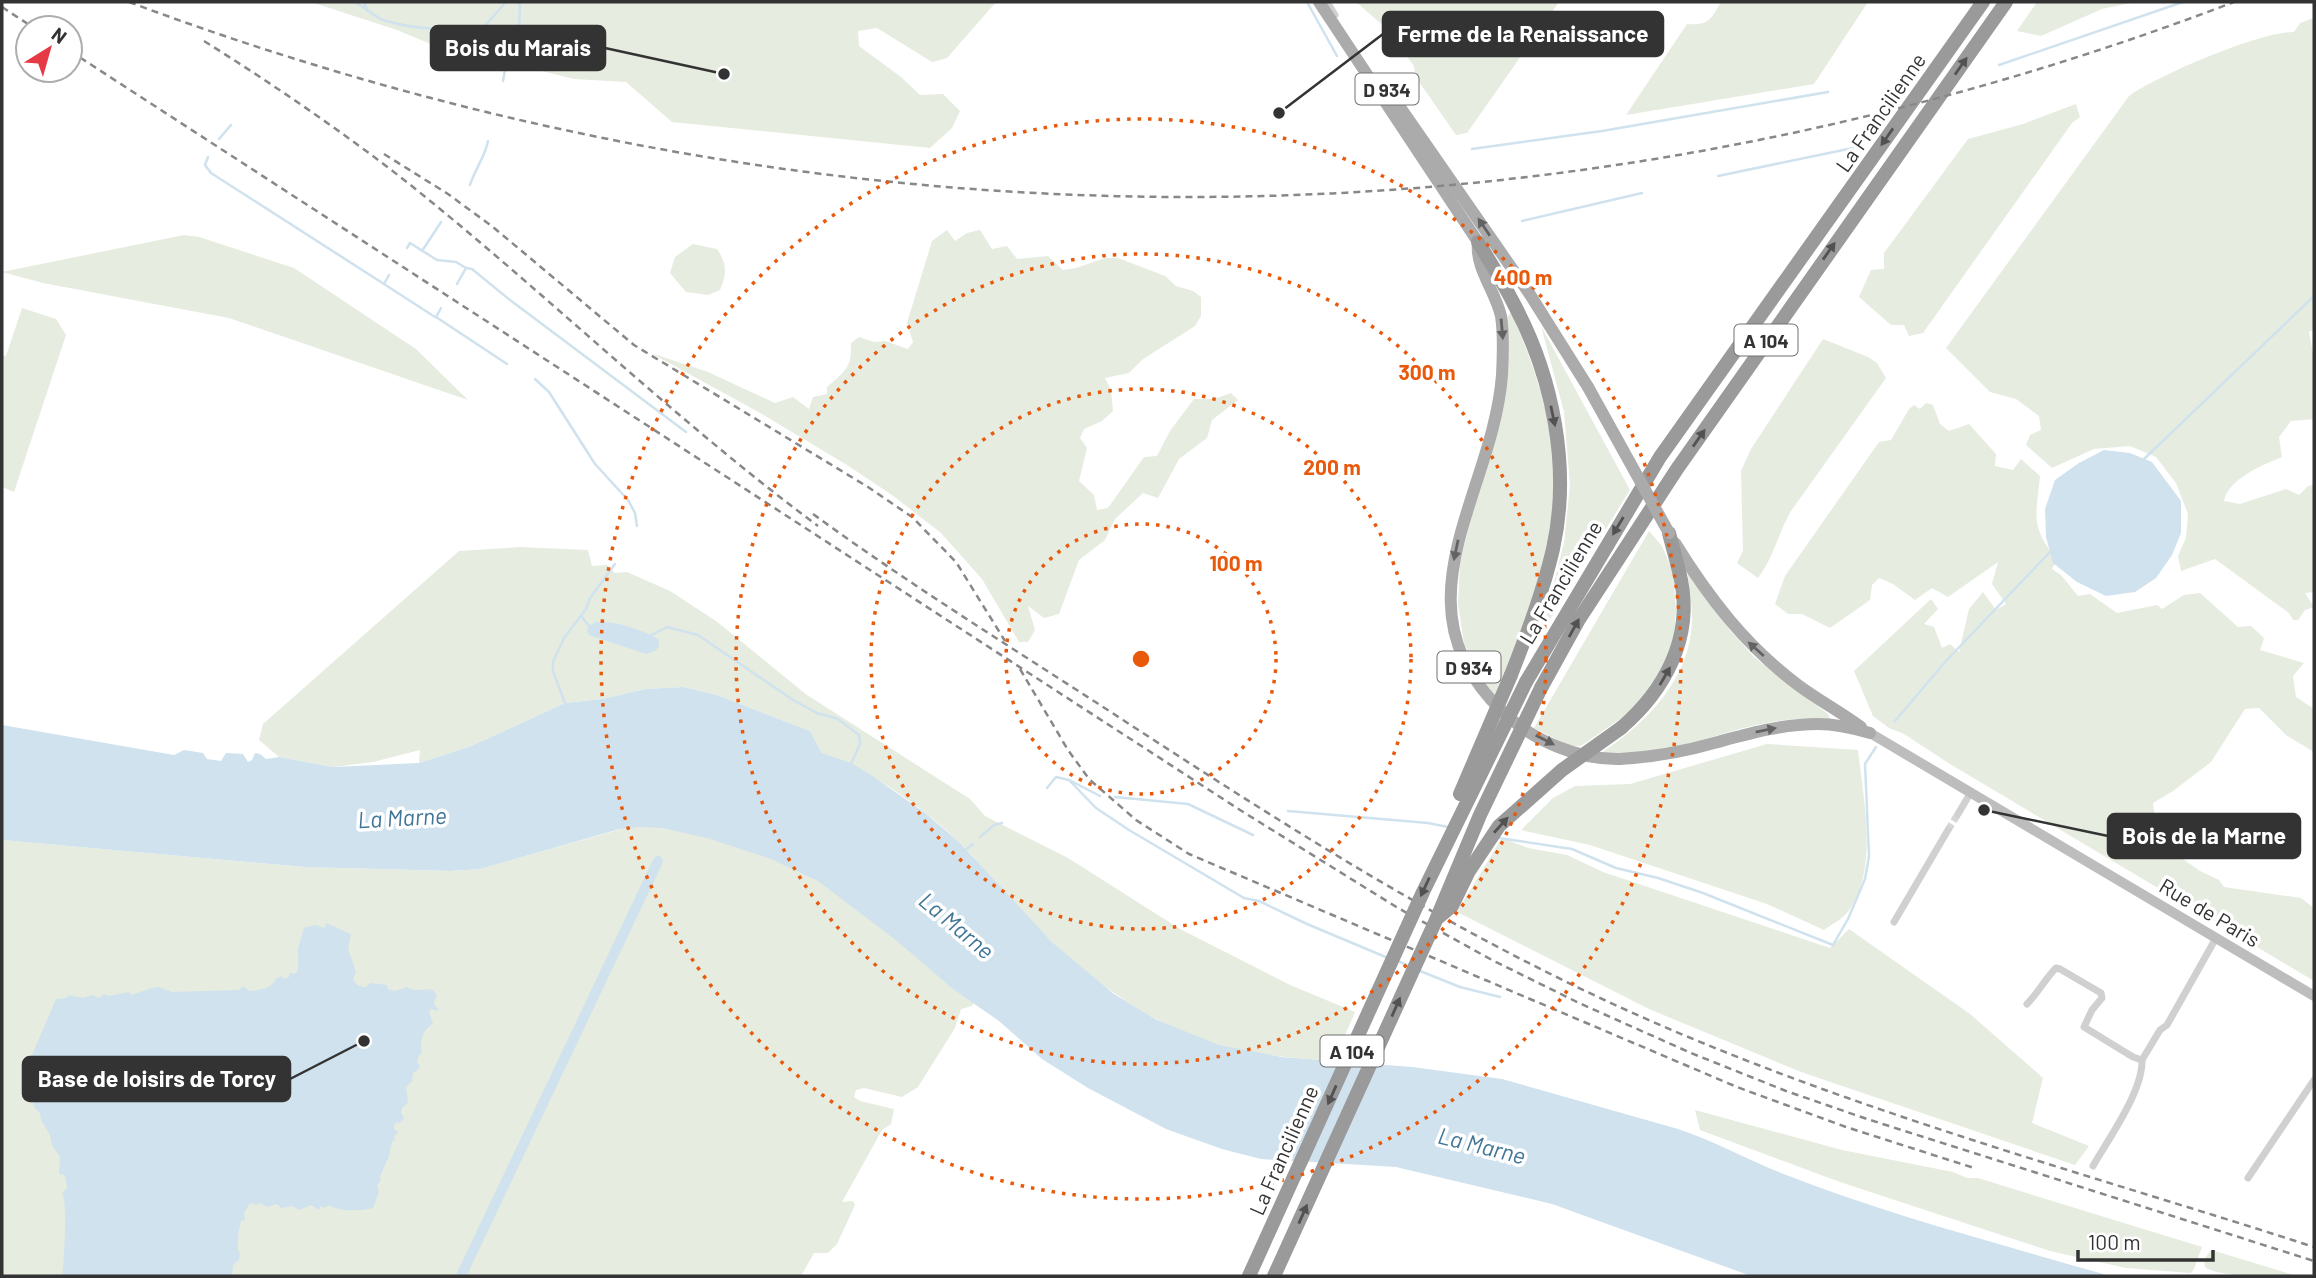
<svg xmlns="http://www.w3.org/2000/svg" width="2316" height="1278" viewBox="0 0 2316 1278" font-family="Barlow,sans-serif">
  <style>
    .green { fill: #e6ecdf }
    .water { fill: #cfe2ee }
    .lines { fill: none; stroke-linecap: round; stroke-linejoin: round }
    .stream { stroke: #cfe2ee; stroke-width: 2.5 }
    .canal { stroke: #cfe2ee; stroke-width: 10 }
    .minor-tunnel { stroke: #d6d6d6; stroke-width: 7; stroke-dasharray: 7 3.5; stroke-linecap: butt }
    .minor { stroke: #d0d0d0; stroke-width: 7 }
    .secondary { stroke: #bdbdbd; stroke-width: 10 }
    .primary { stroke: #ababab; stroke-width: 12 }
    .motorway { stroke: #9a9a9a; stroke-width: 14 }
    .rail { stroke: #888; stroke-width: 2.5; stroke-dasharray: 7 5; stroke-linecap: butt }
    .primary-bridge { stroke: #ababab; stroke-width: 12 }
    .motorway-bridge { stroke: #9a9a9a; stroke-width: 14 }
    .oneway { fill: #525252 }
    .oneway2 { fill: #636363 }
    .ring { fill: none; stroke: #e8590c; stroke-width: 3.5; stroke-dasharray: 3.5 7 }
    .labels { text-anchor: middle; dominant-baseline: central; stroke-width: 7; stroke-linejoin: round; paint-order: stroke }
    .shield { fill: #fff; stroke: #707070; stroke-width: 2 }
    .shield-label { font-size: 19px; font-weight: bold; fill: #333 }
    .street-label { font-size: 21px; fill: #333; stroke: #fff }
    .water-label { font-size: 23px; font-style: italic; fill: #3f7597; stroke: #fff }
    .centre { fill: #e8590c; stroke: #fff; stroke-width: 3.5 }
    .ring-label { font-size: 21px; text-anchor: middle; font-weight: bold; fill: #e8590c; stroke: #fff; stroke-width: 7; stroke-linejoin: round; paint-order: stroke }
    .leader { fill: none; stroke: #333; stroke-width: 2.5 }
    .callout-dot { fill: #333; stroke: #fff; stroke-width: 2.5 }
    .callout { fill: #333; stroke: #333; stroke-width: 2.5 }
    .callout-label { font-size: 23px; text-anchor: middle; font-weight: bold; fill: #fff }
  </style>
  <rect width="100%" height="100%" fill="#fff"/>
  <g class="green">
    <polygon points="311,2 996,2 947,58 932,62 877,28 858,31 859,46 901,77 920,95 943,94 960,111 952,128 930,148 672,122 626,82 574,79 501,61 499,41 485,43 462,57 397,30"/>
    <polygon points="1356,2 1559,2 1467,133 1456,135 1415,76 1414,66 1386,28"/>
    <path d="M1721 2H1868L1814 84 1626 115 1687 24C1709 26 1711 19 1721 2Z"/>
    <polygon points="2037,2 2136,2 2102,9 2041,36 2017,31"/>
    <path d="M2314 18V329L2309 332 2314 359V419L2291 421 2279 437 2282 457C2263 465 2229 478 2224 501L2240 504 2286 489 2299 495 2308 486 2314 485V592L2305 593 2314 607 2305 610 2298 620H2293L2289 613 2215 559 2181 571 2178 556 2186 538 2188 514 2176 483 2156 457 2130 446 2094 449 2052 468 2026 445 2030 435 2041 430 2039 416 2016 399 1990 392 1946 348 2129 96C2159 75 2259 32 2294 32L2300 23Z"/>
    <polygon points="2076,104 2080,117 2072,123 1923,333 1909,336 1904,325 1891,325 1859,297 1871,270 1884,269 1884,253 1968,139 2023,124"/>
    <path d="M947 230 955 241 967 233 980 230 992 249 1007 246 1017 259 1048 256 1063 270 1076 268 1105 258H1118L1165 276 1176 286 1193 291 1201 297V316L1195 326 1143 359 1129 373 1105 378 1111 390 1113 411 1102 421 1084 429 1080 438 1087 448 1079 481 1094 495 1097 510 1108 508 1144 457 1157 456 1170 431 1194 399H1214L1231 393 1238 400 1212 420 1207 438 1179 459 1158 498 1143 493 1115 519 1105 540 1079 560 1059 614 1044 618 1028 606 1035 630 1028 642H1019L982 579 941 533 892 495 847 465 762 414 651 353 708 372 775 403 793 397 809 409 813 397 827 394V387C845 371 852 368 851 343L859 337 874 342 885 341 908 349 913 342 907 323 932 241Z"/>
    <polygon points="184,235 199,237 294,268 416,349 468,400 229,318 43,283 2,272"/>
    <path d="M693 244 717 249C727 264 727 273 720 290L708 295 686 292 670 273 675 257Z"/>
    <polygon points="22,308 56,319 66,335 14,492 2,487 2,355 6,356"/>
    <path d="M1511 312C1535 367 1551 416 1555 476 1559 547 1521 635 1496 701L1480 676 1464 643 1458 604 1460 563 1473 510 1498 431 1506 319Z"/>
    <polygon points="1541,326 1630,490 1541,633 1564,543 1570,485 1564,412"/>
    <path d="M1823 339 1868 357 1877 363 1886 378 1791 511C1778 533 1774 557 1758 578L1737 563 1743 551 1741 471 1751 449Z"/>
    <path d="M1926 403 1933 405 1940 424 1949 431 1969 424 1996 454 1995 466 2013 470 2021 459 2040 476C2036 518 2030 525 2057 560L2052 569 2061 575 2078 596 2090 594 2117 613 2157 605 2162 609 2184 595 2200 593 2238 627 2251 626 2264 638 2260 650 2304 663 2293 676 2296 697 2314 709V752L2286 735 2259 708 2245 709 2211 762 2173 791 2153 803 2156 826 2180 857 2200 871 2219 880 2224 887 2301 898 2314 908V981L1950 764 1904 734 1889 728 1873 716 1854 671 1931 599 1938 609 1924 624 1934 627 1942 648 1950 644 1959 652 1969 609 1983 592 1996 610 2006 604 1992 584 1998 562 1948 597 1932 588 1915 600 1893 584 1879 578 1872 585 1870 600 1830 628 1802 614H1788L1775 604 1785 576 1879 442 1891 440 1909 409 1914 405 1920 409Z"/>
    <polygon points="1649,531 1662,546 1673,572 1676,609 1674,648 1650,690 1627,714 1581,746 1569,746 1534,728"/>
    <path d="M520 547 588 550 592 566 607 565 615 573 627 572 670 591 716 621 807 695 970 799 985 816 1068 858 1180 929 1290 985 1355 1012 1334 1061C1296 1058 1255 1056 1218 1045 1135 1020 1066 960 1008 897 991 879 976 859 959 842 922 806 869 770 822 753L810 731 717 695 683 687 646 689 602 699 565 703 469 747 419 763 420 750 373 762 333 767 279 757 259 740 263 724 459 551Z"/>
    <path d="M1687 569 1730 630 1754 657 1828 714 1830 719C1816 719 1801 718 1786 720 1723 727 1668 760 1601 753 1647 723 1692 677 1692 618 1692 602 1689 585 1687 569Z"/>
    <path d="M1767 744 1858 750C1863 797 1880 875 1846 914 1840 920 1831 925 1824 930L1767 904 1590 845 1521 830 1553 798 1575 786 1630 784Z"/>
    <polygon points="650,821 786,858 838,894 976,1000 972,1006 961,1009 955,1028 918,1087 902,1097 864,1088 856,1090 854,1097 860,1101 894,1109 891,1124 882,1130 842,1202 853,1201 855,1205 837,1244 828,1253 814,1253 801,1276 2,1276 2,840 305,867 451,871 480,869"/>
    <polygon points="1502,838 1528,848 1567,855 1603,872 1830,948 1849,929 1970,1014 2043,1078 2032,1123 2089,1146 2075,1165 1801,1072 1649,1009 1457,912"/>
    <polygon points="1695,1110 1842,1150 1953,1172 1967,1178 1978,1178 2202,1247 2194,1269 2191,1273 2126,1268 2050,1251 1840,1182 1700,1130"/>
    <path d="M2210 1251H2215L2297 1276C2276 1276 2219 1278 2205 1267L2204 1260Z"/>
  </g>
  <g class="water">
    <polygon points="2104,450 2130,453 2152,462 2181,501 2181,533 2172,555 2156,578 2135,592 2106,596 2077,582 2053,563 2046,537 2045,509 2055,480 2079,463"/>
    <path d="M596 622C620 622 637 628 658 639L659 647 655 651 646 654 589 635 587 631 589 626Z"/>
    <path d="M683 687 717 695 810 731 822 753 851 763 871 775 924 812 958 841 1052 942 1114 994 1157 1020 1219 1045 1282 1057 1412 1067 1502 1079 1678 1129C1714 1141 1746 1159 1781 1173 1888 1215 2000 1244 2110 1276H1751L1552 1204 1396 1167 1261 1159 1222 1149 1166 1129 1088 1088 1042 1059 999 1021 953 989 897 941 818 881 771 859 707 838 662 828 639 827 620 829 480 869 451 871 305 867 2 840V725L174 755 184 750 203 753 207 759 221 761 226 753 243 754 248 762 252 760 255 753 260 754 266 759 279 757 333 767 419 763 469 747 565 703 602 699 646 689Z"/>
    <path d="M326 923 351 934 348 949 356 972 353 979C356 985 359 987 366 987L370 983 387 985 388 989 395 991 407 987C414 993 424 988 433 990L437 995 434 1001 435 1006 439 1009 438 1011 431 1009 429 1011 433 1024C423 1028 419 1043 422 1053L419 1055 417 1062 420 1066 418 1070 413 1073 412 1081 406 1087 408 1103 402 1108 401 1113 404 1118 400 1123 397 1122 394 1125V1129L398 1132 394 1137 395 1140 392 1142 389 1156 380 1177 381 1179 377 1186 379 1192 373 1208C360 1211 340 1212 329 1205L324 1208 321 1206 319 1210 311 1205 299 1210 293 1206 281 1208 277 1204 267 1207 260 1203 256 1205 250 1203 244 1213 245 1220 241 1221C238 1232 238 1240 238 1251L240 1252 239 1260 233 1265 232 1276H62C64 1263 68 1201 62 1193L67 1188 65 1175 59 1174 60 1157 52 1145 50 1135 41 1120 40 1113 34 1107 30 1088 25 1083 32 1055 56 999 66 998 69 995 83 998 93 995 99 998 104 994 109 996 129 992 131 995 152 988 159 987 172 992 239 990 243 986 249 991C256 990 264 990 270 986 276 982 273 979 281 976L284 979 289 977 290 973 295 974 298 970V949L304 928 315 925 325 928Z"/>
  </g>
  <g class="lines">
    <g class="stream">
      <path d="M355 2C364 7 374 16 383 20 414 30 450 30 482 29L505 3 510 2"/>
      <polyline points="364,2 367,10"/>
      <polyline points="1307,2 1337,56"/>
      <polyline points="508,58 519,35 520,5 517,2"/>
      <polyline points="1999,65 2183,2"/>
      <polyline points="503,81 505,70"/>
      <polyline points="219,139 231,125"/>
      <polyline points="1472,149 1602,131 1828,92"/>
      <polyline points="208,157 205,165 211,173 384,284"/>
      <polyline points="1718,176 1853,148"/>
      <path d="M470 185C475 169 485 157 488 141"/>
      <polyline points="1522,221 1642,193"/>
      <polyline points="407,248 410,243 437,260 456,262 466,268 457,284"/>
      <polyline points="422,251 441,222"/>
      <polyline points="466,268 472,269 510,300 686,432"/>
      <polyline points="389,275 384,284 435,317"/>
      <polyline points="441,308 436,317 507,364"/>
      <polyline points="535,379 549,392 595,464 628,500 635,513 637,526"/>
      <polyline points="2143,460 2314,296"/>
      <polyline points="581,616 590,627"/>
      <polyline points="650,636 667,627 698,635 793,700 817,713 838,719 859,735 860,744 851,764"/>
      <polyline points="566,706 553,671 553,662 564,638 586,609 590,598 615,564"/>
      <polyline points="1895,721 1946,661 2051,551"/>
      <polyline points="1069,780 1096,808 1129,830 1244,898 1259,901 1307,924 1388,958"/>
      <polyline points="1047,788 1056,777 1069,780 1100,796"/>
      <polyline points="1115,797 1188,804 1253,835"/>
      <polyline points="1288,811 1428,823 1448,827"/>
      <polyline points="980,837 994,825 1002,823"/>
      <polyline points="1499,838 1572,849 1616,868 1658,878 1703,893 1833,945 1848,919 1865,879 1869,856 1865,764 1876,747"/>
      <polyline points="965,850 973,844"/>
      <polyline points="1398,961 1411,967"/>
      <polyline points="1420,971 1460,987 1500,997"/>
    </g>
    <polyline class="canal" points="461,1276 658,861"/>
    <polyline class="minor-tunnel" points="1948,830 1958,814"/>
    <g class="minor">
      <polyline points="1327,2 1335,15"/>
      <polyline points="1958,814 1971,792"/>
      <polyline points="1894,922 1948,830"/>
      <path d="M2027 1004C2038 993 2045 979 2056 968L2060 969 2101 993 2102 998 2092 1010 2084 1027 2133 1057 2142 1060 2160 1030 2167 1025 2216 938"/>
      <path d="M2093 1166C2109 1138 2143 1091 2142 1060"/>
      <polyline points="2248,1178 2314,1080"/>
    </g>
    <polyline class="secondary" points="1870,733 2314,996"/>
    <g class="primary">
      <path d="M1319 2 1478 242C1475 268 1495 290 1501 316 1504 335 1503 356 1502 375 1493 495 1390 606 1504 713 1534 741 1579 760 1620 759 1652 757 1683 752 1714 743 1748 734 1782 724 1818 724 1836 724 1853 728 1870 733"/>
      <polyline points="1395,100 1529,293 1588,387"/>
      <path d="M1675 543C1709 598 1746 646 1798 685 1818 700 1841 712 1861 727"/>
    </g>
    <g class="motorway">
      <path d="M1478 242C1491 263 1504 284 1515 306 1553 378 1571 468 1553 549 1543 592 1527 634 1511 675"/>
      <polyline points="1526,682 1660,457 1983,2"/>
      <polyline points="1541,688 1578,621 1677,469 2006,2"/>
      <path d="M1621 728C1664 691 1693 639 1681 580 1678 565 1673 549 1669 533"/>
    </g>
    <g class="rail">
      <path d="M129 2C817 259 1546 265 2234 2"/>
      <polyline points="2,7 34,28"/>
      <path d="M204 41C274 85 343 132 408 183 547 294 675 420 818 526"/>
      <polyline points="70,51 1240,810 1398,908 1492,960 1579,1003 1691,1053 1786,1091 1867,1119 2314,1261"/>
      <polyline points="384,154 448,194 493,227 634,345 868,487 912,517 956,562 1005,641"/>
      <path d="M813 514C913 587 1019 652 1123 720 1295 832 1461 938 1651 1021 1865 1115 2092 1175 2314 1247"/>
      <polyline points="1020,669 1068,750 1089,779 1136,820 1189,854 1737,1087 1846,1127 1974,1168"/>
    </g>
    <polyline class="primary-bridge" points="1588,387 1669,533"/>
    <g class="motorway-bridge">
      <polyline points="1460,794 1511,675"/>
      <polyline points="1439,917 1452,906 1469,871 1499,826 1562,770 1621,728"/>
      <polyline points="1249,1276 1423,892 1526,682"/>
      <polyline points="1274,1276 1436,920 1480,815 1541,688"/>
    </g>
  </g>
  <defs><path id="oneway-solid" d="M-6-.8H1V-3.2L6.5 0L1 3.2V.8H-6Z" transform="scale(1.75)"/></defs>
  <g class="oneway">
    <use href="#oneway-solid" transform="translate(1961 66) rotate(-55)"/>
    <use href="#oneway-solid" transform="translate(1887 137) rotate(125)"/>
    <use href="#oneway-solid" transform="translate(1829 251) rotate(-55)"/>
    <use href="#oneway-solid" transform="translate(1553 416) rotate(78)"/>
    <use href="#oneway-solid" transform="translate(1699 438) rotate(-55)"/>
    <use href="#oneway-solid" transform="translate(1618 526) rotate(121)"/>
    <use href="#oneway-solid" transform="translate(1574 628) rotate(-61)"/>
    <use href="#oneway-solid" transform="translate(1665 676) rotate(-60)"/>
    <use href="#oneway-solid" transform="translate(1501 825) rotate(-48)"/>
    <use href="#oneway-solid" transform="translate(1425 887) rotate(115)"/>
    <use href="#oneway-solid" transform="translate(1396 1007) rotate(-66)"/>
    <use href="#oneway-solid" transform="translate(1332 1095) rotate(114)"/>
    <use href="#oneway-solid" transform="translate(1303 1214) rotate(-66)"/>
  </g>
  <g class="oneway2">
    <use href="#oneway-solid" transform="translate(1484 227) rotate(-124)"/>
    <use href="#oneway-solid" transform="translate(1502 329) rotate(85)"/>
    <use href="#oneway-solid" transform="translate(1456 550) rotate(102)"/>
    <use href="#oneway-solid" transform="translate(1756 649) rotate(-138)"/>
    <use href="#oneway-solid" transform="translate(1766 730) rotate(-11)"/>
    <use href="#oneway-solid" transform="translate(1545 740) rotate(27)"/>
  </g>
  <g class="ring">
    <circle cx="1141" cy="659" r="135"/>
    <circle cx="1141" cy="659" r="270"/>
    <circle cx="1141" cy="659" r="405"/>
    <circle cx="1141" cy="659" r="540"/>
  </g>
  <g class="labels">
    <g class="shield">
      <rect x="1355.5" y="73.5" width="63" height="31" rx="5"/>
      <rect x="1734.5" y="324.5" width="63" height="31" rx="5"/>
      <rect x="1437.5" y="651.5" width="63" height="31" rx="5"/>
      <rect x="1320.5" y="1035.5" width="63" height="31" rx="5"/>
    </g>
    <g class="shield-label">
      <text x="1387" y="89">D 934</text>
      <text x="1766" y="340">A 104</text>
      <text x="1469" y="667">D 934</text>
      <text x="1352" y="1051">A 104</text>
    </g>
    <g class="street-label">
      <text transform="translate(1880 112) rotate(-55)">La Francilienne</text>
      <text transform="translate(1560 582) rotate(-59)">La Francilienne</text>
      <text transform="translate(2210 912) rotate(31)">Rue de Paris</text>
      <text transform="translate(1283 1150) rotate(-66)">La Francilienne</text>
    </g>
    <g class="water-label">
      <text transform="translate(402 817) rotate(-3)">La Marne</text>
      <text transform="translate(957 925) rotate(40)">La Marne</text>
      <text transform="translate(1482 1145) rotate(14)">La Marne</text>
    </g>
  </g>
  <circle cx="1141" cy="659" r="10" class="centre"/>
  <g class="ring-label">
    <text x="1523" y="285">400 m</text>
    <text x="1427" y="380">300 m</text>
    <text x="1332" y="475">200 m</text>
    <text x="1236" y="571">100 m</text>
  </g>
  <path class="leader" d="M1279 113L1383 34M724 74L605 48M1984 810L2108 836M364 1041L290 1079"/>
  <g class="callout-dot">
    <circle cx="1279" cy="113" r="7"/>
    <circle cx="724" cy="74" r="7"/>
    <circle cx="1984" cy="810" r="7"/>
    <circle cx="364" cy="1041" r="7"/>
  </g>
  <g class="callout">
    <rect x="1383" y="12" width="280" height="44" rx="7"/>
    <rect x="431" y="26" width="174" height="44" rx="7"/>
    <rect x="2108" y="814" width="192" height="44" rx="7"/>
    <rect x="23" y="1057" width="267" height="44" rx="7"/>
  </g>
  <g class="callout-label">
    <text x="1523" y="42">Ferme de la Renaissance</text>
    <text x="518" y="56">Bois du Marais</text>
    <text x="2204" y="844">Bois de la Marne</text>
    <text x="157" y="1087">Base de loisirs de Torcy</text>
  </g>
  <rect width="2316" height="1278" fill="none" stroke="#333333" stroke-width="7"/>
  <g transform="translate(49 49) rotate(37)"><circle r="33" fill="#ffffff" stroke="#adadad" stroke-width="2"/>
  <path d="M0-5L12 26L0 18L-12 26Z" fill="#e63946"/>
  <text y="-10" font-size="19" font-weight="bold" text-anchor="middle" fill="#333333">N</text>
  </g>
  <path d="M2078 1250v10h135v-10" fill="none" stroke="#333333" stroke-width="3.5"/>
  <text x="2088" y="1250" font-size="21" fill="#333333" stroke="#ffffff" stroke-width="5" paint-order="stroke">100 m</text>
</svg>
